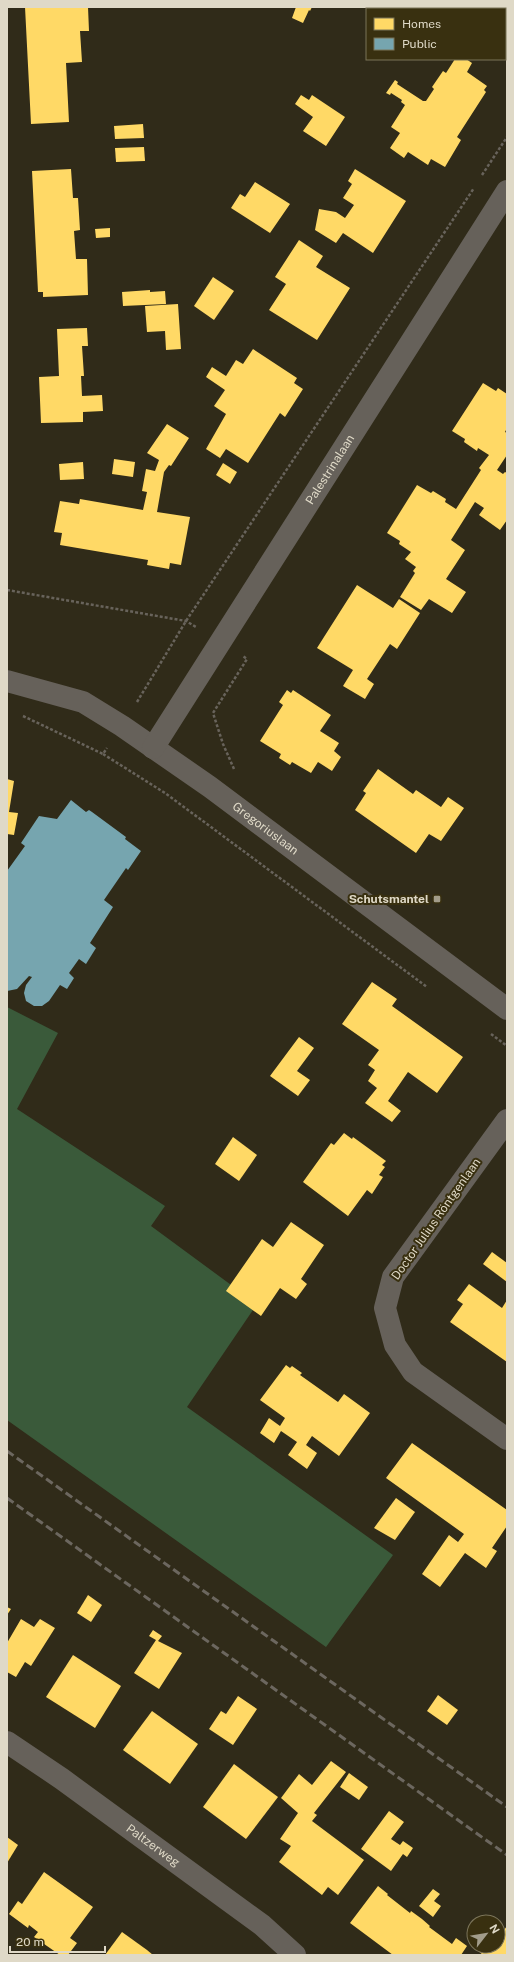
<svg xmlns="http://www.w3.org/2000/svg" width="514" height="1962" viewBox="0 0 514 1962" font-family="'Public Sans',sans-serif">
  <style>
    .green { fill: #3a5a3a }
    .homes { fill: #ffd966 }
    .public { fill: #76a5af }
    .lines { fill: none; stroke-linecap: round; stroke-linejoin: round }
    .path { stroke: #68635b; stroke-width: 2.5; stroke-dasharray: 3 2; stroke-linecap: butt }
    .minor { stroke: #66615a; stroke-width: 22 }
    .rail { stroke: #6c675f; stroke-width: 3; stroke-dasharray: 8 4; stroke-linecap: butt }
    .poi-dot { fill: #a29c8a; stroke: #393010; stroke-width: 1.5 }
    .labels { text-anchor: middle; dominant-baseline: central; stroke-width: 4; stroke-linejoin: round; paint-order: stroke }
    .street-label { font-size: 12px; fill: #dfd9c7; stroke: #393010 }
    .poi-label { font-size: 12px; font-weight: bold; fill: #dfd9c7; stroke: #393010; text-anchor: end }
  </style>
  <rect width="100%" height="100%" fill="#302b19"/>
  <polygon class="green" points="7,1007 58,1033 17,1109 165,1206 151,1226 257,1304 187,1407 393,1555 326,1647 7,1420"/>
  <g class="homes">
    <polygon points="25,7 88,7 89,31 80,31 82,62 66,63 69,122 31,124"/>
    <polygon points="296,7 312,7 310,11 309,10 303,23 292,18"/>
    <polygon points="392,7 451,7 455,9 391,9"/>
    <polygon points="496,7 507,7 507,18 505,19 505,9 496,9"/>
    <polygon points="455,59 466,59 472,63 467,72 487,86 484,90 486,92 457,137 461,140 445,167 431,159 428,165 408,152 404,158 390,148 400,133 391,127 405,105 401,102 402,100 391,93 390,95 386,93 395,80 398,82 397,84 423,101 426,101 434,89 432,87 443,71 446,73"/>
    <polygon points="301,95 309,100 312,95 345,117 326,146 303,131 313,117 295,104"/>
    <polygon points="143,124 144,138 115,139 114,126"/>
    <polygon points="144,147 145,161 116,162 115,148"/>
    <polygon points="71,169 73,198 78,198 80,230 74,231 76,259 87,259 88,295 43,297 43,292 38,292 32,171"/>
    <polygon points="355,169 406,201 373,253 343,233 336,243 315,230 319,209 336,212 345,218 354,205 343,198 352,184 348,181"/>
    <polygon points="255,182 290,204 270,233 231,208 240,194 245,197"/>
    <polygon points="110,228 110,237 96,238 95,229"/>
    <polygon points="299,240 323,256 316,267 350,288 317,340 269,310 286,284 275,277"/>
    <polygon points="213,277 234,291 214,320 194,306"/>
    <polygon points="150,290 150,292 165,291 166,304 123,306 122,292"/>
    <polygon points="178,304 181,349 166,350 165,331 147,332 145,306"/>
    <polygon points="87,328 88,346 82,346 84,376 81,376 82,396 102,395 103,411 83,412 83,422 41,423 39,377 59,376 57,329"/>
    <polygon points="253,349 297,378 294,383 303,389 285,417 280,413 248,463 226,449 220,458 206,449 226,414 214,406 225,390 206,377 212,367 226,376 236,360 243,364"/>
    <polygon points="483,383 496,391 498,388 507,394 507,428 505,432 507,433 507,455 497,470 503,474 505,472 507,473 507,520 500,530 479,515 484,508 475,502 451,540 465,550 446,579 466,592 452,613 429,599 421,610 400,597 415,573 413,571 416,567 405,559 411,552 399,544 400,541 387,533 417,485 431,493 433,491 446,499 445,502 456,509 481,470 479,468 489,455 478,448 477,451 464,442 465,439 452,431"/>
    <polygon points="167,424 189,438 171,466 169,465 164,472 157,512 190,517 181,565 170,563 169,569 147,565 148,560 60,545 62,533 54,532 60,501 79,504 80,499 143,510 147,492 142,491 146,469 155,471 159,460 147,453"/>
    <polygon points="114,459 135,462 133,477 112,474"/>
    <polygon points="83,462 84,479 60,480 59,464"/>
    <polygon points="223,463 237,472 230,484 216,475"/>
    <polygon points="357,585 393,608 399,599 420,613 397,649 390,644 367,679 374,684 365,699 343,686 353,670 317,648"/>
    <polygon points="287,690 291,693 293,690 331,715 320,731 339,743 334,751 341,757 332,771 318,762 311,773 292,762 290,765 279,758 281,754 260,741 283,705 279,702"/>
    <polygon points="378,769 413,794 416,790 441,807 448,797 464,808 441,841 429,834 416,853 355,810 366,793 363,791"/>
    <polygon points="7,779 14,781 9,812 18,813 14,835 7,834"/>
    <polygon points="372,982 397,999 392,1006 463,1057 437,1093 408,1072 388,1101 401,1111 392,1122 365,1103 377,1088 368,1081 375,1070 368,1065 379,1050 342,1024"/>
    <polygon points="299,1037 314,1048 297,1071 310,1080 298,1096 270,1076"/>
    <polygon points="344,1133 352,1139 353,1137 386,1161 382,1165 385,1167 379,1175 383,1177 372,1194 367,1190 348,1216 303,1182 331,1143 334,1145"/>
    <polygon points="233,1137 257,1155 239,1181 215,1164"/>
    <polygon points="291,1222 324,1245 301,1279 307,1284 296,1299 280,1288 261,1316 226,1291 262,1239 273,1247"/>
    <polygon points="492,1252 507,1263 507,1282 483,1264"/>
    <polygon points="469,1284 502,1308 507,1300 507,1362 450,1322 463,1304 457,1300"/>
    <polygon points="286,1365 290,1368 292,1366 302,1373 300,1375 338,1402 344,1394 370,1413 339,1456 312,1436 306,1445 317,1453 307,1469 288,1455 297,1442 281,1431 274,1443 260,1433 269,1418 280,1426 285,1418 260,1400"/>
    <polygon points="412,1443 507,1510 507,1526 492,1548 497,1551 486,1568 465,1553 440,1587 422,1574 449,1535 458,1542 464,1534 386,1478"/>
    <polygon points="396,1498 415,1512 395,1540 374,1528"/>
    <polygon points="88,1595 102,1605 91,1622 77,1613"/>
    <polygon points="7,1607 11,1609 7,1615"/>
    <polygon points="21,1619 34,1627 40,1619 55,1628 31,1666 25,1662 16,1677 7,1672 7,1643"/>
    <polygon points="153,1630 162,1636 158,1641 182,1653 159,1689 134,1673 156,1640 149,1636"/>
    <polygon points="73,1655 121,1686 95,1728 46,1697"/>
    <polygon points="438,1695 458,1710 447,1725 427,1711"/>
    <polygon points="238,1696 257,1709 233,1745 209,1729 221,1711 226,1714"/>
    <polygon points="152,1711 198,1744 170,1784 123,1750"/>
    <polygon points="331,1761 346,1772 314,1813 317,1815 312,1821 364,1860 338,1895 328,1887 322,1895 279,1862 291,1846 280,1839 298,1813 281,1798 299,1774 312,1785"/>
    <polygon points="234,1764 278,1797 246,1839 203,1807"/>
    <polygon points="349,1773 368,1787 359,1800 340,1787"/>
    <polygon points="389,1811 404,1822 391,1839 400,1845 403,1841 413,1848 407,1857 403,1854 391,1871 361,1849"/>
    <polygon points="7,1837 18,1845 7,1863"/>
    <polygon points="44,1872 93,1907 70,1938 77,1943 68,1955 60,1955 34,1937 38,1932 29,1925 28,1928 9,1914 18,1901 22,1904"/>
    <polygon points="378,1886 388,1894 387,1895 410,1913 411,1911 422,1919 430,1926 429,1927 452,1944 456,1938 467,1946 461,1955 393,1955 350,1923"/>
    <polygon points="433,1889 440,1894 434,1901 441,1906 433,1917 419,1906"/>
    <polygon points="507,1926 507,1955 483,1955 470,1944 474,1939 474,1946 498,1946 498,1932 501,1934"/>
    <polygon points="122,1932 147,1950 153,1955 105,1955"/>
  </g>
  <polygon class="public" points="71,800 86,812 89,810 92,812 126,837 125,839 141,851 128,870 126,868 104,900 113,907 90,943 96,948 86,964 79,959 69,973 74,978 67,989 60,985 49,1001 42,1006 34,1006 26,1001 24,993 26,985 32,977 29,976 17,989 7,991 7,871 25,846 21,843 39,816 57,819"/>
  <g class="lines">
    <g class="path">
      <polyline points="482,175 507,137"/>
      <polyline points="7,590 186,621 196,627"/>
      <polyline points="137,702 186,621 474,188"/>
      <polyline points="23,716 103,754 107,748"/>
      <polyline points="103,754 165,793 427,987"/>
      <polyline points="234,769 223,744 213,713 247,659 243,656"/>
      <polyline points="491,1034 507,1046"/>
    </g>
    <g class="minor">
      <path id="s1" d="M7 681 83 702 122 726 210 787 507 1009"/>
      <path id="s2" d="M153 748 507 191"/>
      <polyline points="507,1120 393,1277 385,1308 395,1345 413,1372 507,1439"/>
      <path id="s3" d="M7 1742 62 1779 262 1925 295 1955"/>
    </g>
    <g class="rail">
      <polyline points="7,1451 507,1807"/>
      <polyline points="7,1498 507,1855"/>
    </g>
  </g>
  <rect class="poi-dot" x="433" y="895" width="8" height="8" rx="2"/>
  <g class="labels">
    <g class="street-label">
      <text stroke="none"><textPath href="#s2" startOffset="330">Palestrinalaan</textPath></text>
      <text stroke="none"><textPath href="#s1" startOffset="301">Gregoriuslaan</textPath></text>
      <text transform="translate(436 1219) rotate(-55)">Doctor Julius Röntgenlaan</text>
      <text stroke="none"><textPath href="#s3" startOffset="179">Paltzerweg</textPath></text>
    </g>
    <g class="poi-label">
      <text x="429" y="899">Schutsmantel</text>
    </g>
  </g>
  <rect width="514" height="1962" fill="none" stroke="#dfd9c7" stroke-width="16"/>
  <rect x="366" y="8" width="140" height="52" fill="#393010" stroke="#7b7459"/>
  <rect x="374" y="18" width="20" height="12" fill="#ffd966" stroke="#7b7459"/>
  <text x="402" y="28" font-size="12" fill="#dfd9c7">Homes</text>
  <rect x="374" y="38" width="20" height="12" fill="#76a5af" stroke="#7b7459"/>
  <text x="402" y="48" font-size="12" fill="#dfd9c7">Public</text>
  <g transform="translate(486 1934) rotate(59)"><circle r="19" fill="#393010" stroke="#7b7459"/>
  <path d="M0-3L7 15L0 10L-7 15Z" fill="#a29c8a"/>
  <text y="-6" font-size="11" font-weight="bold" text-anchor="middle" fill="#dfd9c7">N</text>
  </g>
  <path d="M10 1946v6h95v-6" fill="none" stroke="#dfd9c7" stroke-width="2"/>
  <text x="16" y="1946" font-size="12" fill="#dfd9c7" stroke="#393010" stroke-width="3" paint-order="stroke">20 m</text>
</svg>
